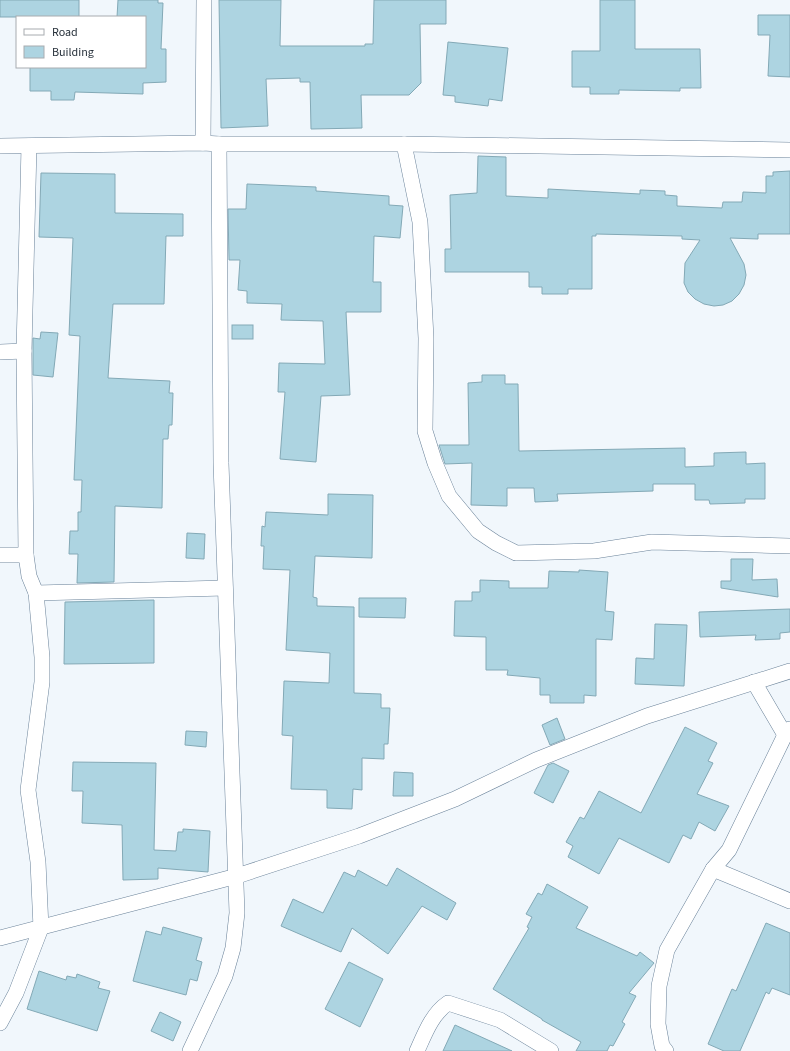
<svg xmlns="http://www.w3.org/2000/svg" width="790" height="1051" viewBox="0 0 790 1051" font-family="'Source Sans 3',sans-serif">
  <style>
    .building { fill: #add4e1; stroke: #83a9b6 }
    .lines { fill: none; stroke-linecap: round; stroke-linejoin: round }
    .street-casing { stroke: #6a8299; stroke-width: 16 }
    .street { stroke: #fff; stroke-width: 15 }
  </style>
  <rect width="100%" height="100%" fill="#f1f7fc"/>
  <g class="building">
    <rect x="0" y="0" width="79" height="17"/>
    <polygon points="118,0 158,0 158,3 163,3 161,49 166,49 166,82 143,83 143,94 75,92 74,100 51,100 51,91 30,91 30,67 145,67 145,17 117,17"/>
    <polygon points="219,0 281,0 280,46 365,46 365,44 373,44 374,0 446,0 446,24 420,24 421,83 409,95 361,95 362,128 311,129 310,82 300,82 300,78 266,79 268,126 221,128"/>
    <polygon points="600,0 635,0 635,49 700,49 701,88 680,88 680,91 619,90 619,94 590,94 590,87 572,87 572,51 600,51"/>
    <polygon points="758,15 790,15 790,77 768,76 770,35 758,35"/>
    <polygon points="448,42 508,48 502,101 489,99 488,106 455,102 455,96 443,95"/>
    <polygon points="478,156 506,157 506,196 548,198 548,189 640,194 640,190 665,191 665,195 677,196 677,206 722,208 723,202 742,202 743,192 766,193 766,176 773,176 773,172 790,171 790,234 758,234 758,239 730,238 744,264 746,275 744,285 739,294 732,301 723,305 714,306 704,304 695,299 688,292 684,283 685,263 700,240 682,239 682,236 596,234 596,236 592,236 592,289 568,289 568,294 542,294 542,287 529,287 529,272 445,272 445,249 451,249 450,195 477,193"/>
    <polygon points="41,173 115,174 115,213 183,214 183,236 166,236 164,304 113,304 108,378 170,381 169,393 173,393 172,425 169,425 168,439 163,439 162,508 115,506 114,582 77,583 78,554 69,554 70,531 78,531 78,512 81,512 82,480 74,480 80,336 69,335 73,238 39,237"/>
    <polygon points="247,184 316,187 316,191 389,196 389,205 403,206 400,238 374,236 373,282 381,282 381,312 346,312 350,395 321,396 316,462 280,459 285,392 278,392 279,363 325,364 323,321 281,320 282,304 247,303 247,291 238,290 240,260 229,260 228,209 246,209"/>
    <rect x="232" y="325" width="21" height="14"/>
    <polygon points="41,332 58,333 53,377 33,375 33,338 40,339"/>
    <polygon points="482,375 505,375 505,384 518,384 519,451 685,448 685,467 714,466 714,453 746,452 746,464 765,463 765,499 745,499 745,503 710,504 709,500 695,500 695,484 653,484 653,491 557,494 558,501 535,502 534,488 507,488 507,506 471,505 472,463 445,464 439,445 469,445 468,383 482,382"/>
    <polygon points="328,494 373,495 372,558 315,556 313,597 317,598 317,606 354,607 354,693 381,694 381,708 390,708 388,744 384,744 384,759 362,758 362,790 353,789 352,809 327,808 327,790 291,789 293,736 282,735 284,681 329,683 330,653 286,650 290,570 263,569 264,546 261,546 262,526 265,527 266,512 328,515"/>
    <polygon points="187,533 205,534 204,559 186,558"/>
    <polygon points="731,559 753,559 752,580 777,579 778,597 721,588 721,581 731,581"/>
    <polygon points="579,570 608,572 605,611 614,612 612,640 596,639 596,696 584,695 584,703 550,703 550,695 540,695 540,678 507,675 508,670 486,670 486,637 454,636 455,601 472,601 472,592 480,592 480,580 509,581 509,588 548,588 549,571 579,572"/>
    <polygon points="359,598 406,598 405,618 359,617"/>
    <polygon points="154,600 154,663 64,664 65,602"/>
    <polygon points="790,609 790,632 780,633 780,639 755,640 756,635 700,637 699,612"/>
    <polygon points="655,624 687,625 684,686 635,684 636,658 654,659"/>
    <polygon points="557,718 565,739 550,745 542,725"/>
    <polygon points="685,727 717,743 708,761 713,763 697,794 729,806 715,831 699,822 691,839 683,835 669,863 619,838 599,874 568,857 573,846 566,842 580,817 584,819 599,791 641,813"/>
    <polygon points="186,731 207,732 206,747 185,745"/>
    <polygon points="73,762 156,763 154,850 176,851 178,832 183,832 183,829 210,831 208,872 158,868 158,879 123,880 122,825 82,823 83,791 72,791"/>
    <polygon points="553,763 569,771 553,803 534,793 548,765"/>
    <polygon points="394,772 413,773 413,796 393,796"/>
    <polygon points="397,868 456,903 447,920 422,906 388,954 352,928 341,952 281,926 293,899 323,913 344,872 355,877 358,870 387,886"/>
    <polygon points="547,884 588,907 576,928 637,956 640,952 654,963 629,993 636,996 622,1022 625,1024 613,1046 610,1045 607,1051 576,1051 581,1042 542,1020 542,1019 493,989 529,928 527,927 532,917 526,914 538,893 542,895"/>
    <polygon points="766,923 790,933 790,995 772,988 769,994 766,992 740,1051 724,1051 708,1044 732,989 736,991"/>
    <polygon points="163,927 202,938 196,960 202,962 197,981 190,979 186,995 133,981 146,931 161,935"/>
    <polygon points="349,962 383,979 360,1027 325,1009"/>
    <polygon points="39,971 66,980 67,976 76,978 77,974 100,982 98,988 110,991 97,1031 27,1009"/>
    <polygon points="160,1012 181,1022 173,1041 151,1031"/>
    <polygon points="455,1025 512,1051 443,1051"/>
  </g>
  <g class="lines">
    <defs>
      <g id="street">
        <polyline points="203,143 204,0"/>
        <polyline points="404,144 420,222 426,338 425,431 435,463 449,496 478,531 496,543 516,553 594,551 652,542 790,546"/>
        <polyline points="0,146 203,143 219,144 404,144 790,150"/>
        <polyline points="29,146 24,351 26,555 29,576 36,593 225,588"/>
        <polyline points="0,352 24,351"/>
        <polyline points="0,555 26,555"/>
        <polyline points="754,682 785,735"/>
        <polyline points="713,869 790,901"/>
        <polyline points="0,938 237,876 359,836 455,799 536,760 647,716 790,671"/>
        <polyline points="0,1023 16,993 41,928 38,862 28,790 42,682 42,657 36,593"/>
        <polyline points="190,1051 225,976 233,948 237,913 221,463 219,144"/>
        <path d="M417 1051C425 1033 432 1014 448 1003L500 1020 551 1051"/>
        <polyline points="666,1051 662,1046 658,1024 659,986 667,950 713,869 729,850 785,735 790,729"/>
      </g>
    </defs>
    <use href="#street" class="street-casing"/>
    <use href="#street" class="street"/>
  </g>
  <rect x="16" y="16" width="130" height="52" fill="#ffffff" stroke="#a8acb0"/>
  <rect x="24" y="29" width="20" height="6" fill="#ffffff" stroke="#a8acb0"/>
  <text x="52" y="36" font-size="12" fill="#26303a">Road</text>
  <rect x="24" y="46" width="20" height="12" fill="#add4e1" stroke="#a8acb0"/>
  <text x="52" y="56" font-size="12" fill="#26303a">Building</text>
</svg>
